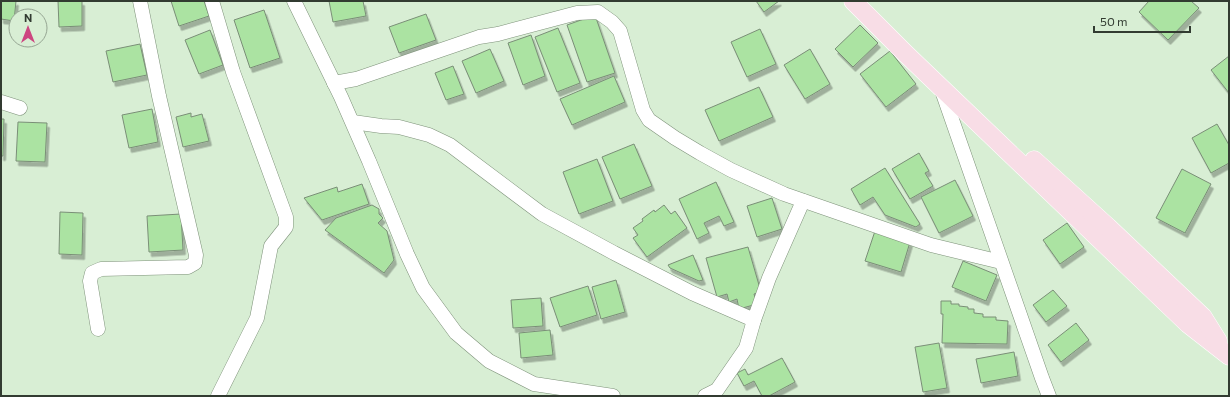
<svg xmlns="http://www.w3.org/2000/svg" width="1230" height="397" viewBox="0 0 1230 397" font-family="Commissioner,sans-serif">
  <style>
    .building { fill: #abe3a2; stroke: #7a8e77; filter: url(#shadow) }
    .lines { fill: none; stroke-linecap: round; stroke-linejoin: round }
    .minor-casing { stroke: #7e927a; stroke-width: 15 }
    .major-casing { stroke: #fff; stroke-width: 19 }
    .minor { stroke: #fff; stroke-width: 14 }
    .major { stroke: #f8dde6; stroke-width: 18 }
  </style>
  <defs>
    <filter id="shadow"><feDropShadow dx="2.5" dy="4.5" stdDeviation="0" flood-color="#0004"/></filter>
  </defs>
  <rect width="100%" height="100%" fill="#d8eed4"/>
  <g class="building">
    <polygon points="1,1 16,1 14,21 1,19"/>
    <polygon points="58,1 82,1 82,26 59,27"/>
    <polygon points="171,1 204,1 209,16 179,26"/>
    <polygon points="329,1 363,1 366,16 333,22"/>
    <polygon points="756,1 779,1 764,12"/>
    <polygon points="1149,1 1191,1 1199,8 1168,40 1139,12"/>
    <polygon points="264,10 280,58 250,68 234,20"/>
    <polygon points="426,14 436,40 399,53 389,27"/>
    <polygon points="595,15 615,73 587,82 567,25"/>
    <polygon points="860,25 878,43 853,67 835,49"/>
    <polygon points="558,28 580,83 557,92 535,37"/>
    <polygon points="760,29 776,64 747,77 731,42"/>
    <polygon points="210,30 223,65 199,74 185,40"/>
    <polygon points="531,35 545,76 523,85 508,43"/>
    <polygon points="140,44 147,75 113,82 106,51"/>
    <polygon points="490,49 504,81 476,93 462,61"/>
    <polygon points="810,49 830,84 805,99 784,65"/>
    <polygon points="890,51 916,84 886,107 860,74"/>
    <polygon points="1229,56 1229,93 1211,70"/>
    <polygon points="453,66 464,94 446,100 435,73"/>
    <polygon points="614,76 625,102 572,125 560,99"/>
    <polygon points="759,87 773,117 719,141 705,110"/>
    <polygon points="152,109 158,142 129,148 122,115"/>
    <polygon points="191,113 191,117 202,114 209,141 183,147 176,117"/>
    <polygon points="1,119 4,119 3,156 1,156"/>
    <polygon points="18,122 47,123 45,162 16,161"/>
    <polygon points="1217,124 1229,145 1229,163 1211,173 1192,138"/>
    <polygon points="634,144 652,186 620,199 602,157"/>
    <polygon points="919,153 929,171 925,173 933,186 910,199 892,169"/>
    <polygon points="597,159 613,201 579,214 563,172"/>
    <polygon points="885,168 920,224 916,227 885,215 873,197 860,205 851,189"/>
    <polygon points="1182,169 1211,184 1185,233 1156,218"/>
    <polygon points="955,180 973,216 939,233 921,197"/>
    <polygon points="716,182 734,222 724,226 719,216 704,223 709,233 697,239 679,199"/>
    <polygon points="362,184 369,204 322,220 304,198 337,187 338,192"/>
    <polygon points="772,198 782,229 757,237 747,206"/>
    <polygon points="372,205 379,209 379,214 383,218 378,223 387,231 394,260 384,273 325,230 336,218"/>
    <polygon points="664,205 671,214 675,211 687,228 647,257 633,238 638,235 633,228 643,221 642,219 654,210 655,212"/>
    <polygon points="60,212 83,213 82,255 59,254"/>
    <polygon points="181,214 183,250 149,252 147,216"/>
    <polygon points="1067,223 1084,247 1060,264 1043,240"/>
    <polygon points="875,231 910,242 901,272 865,261"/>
    <polygon points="748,247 761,292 754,294 757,304 739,309 737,299 729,302 727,294 717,297 706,258"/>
    <polygon points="693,255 703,280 699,281 670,268 668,265"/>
    <polygon points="963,261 997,275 986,301 952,287"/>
    <polygon points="616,280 625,312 601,319 592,287"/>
    <polygon points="588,286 597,315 560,327 550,298"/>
    <polygon points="1053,290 1067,306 1046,322 1033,305"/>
    <polygon points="541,298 543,326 513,328 511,300"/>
    <polygon points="941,301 951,301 951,304 959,304 959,306 968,307 968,309 974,309 974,313 983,314 983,317 996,317 996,320 1008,321 1007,344 942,343 943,314 941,314"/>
    <polygon points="1076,323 1089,340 1061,362 1048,345"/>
    <polygon points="550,330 553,355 521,358 519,333"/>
    <polygon points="939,343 947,388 923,392 915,347"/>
    <polygon points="1014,352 1018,376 981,383 976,359"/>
    <polygon points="782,358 795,382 769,396 762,396 754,381 744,386 737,373 745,369 748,375"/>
  </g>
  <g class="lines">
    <defs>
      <g id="minor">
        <polyline points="212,1 233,72 286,217 286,227 271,246 257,318 218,396"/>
        <polyline points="294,1 341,97 369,161 407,254 423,288 456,333 489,361 534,384 613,396"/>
        <polyline points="334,83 356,79 479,37 498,34 577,13 598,12 612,22 620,31 643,110 649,120 675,138 700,153 731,170 784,194 931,245 1001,262"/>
        <polyline points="941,88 1042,378 1049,396"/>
        <polyline points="1,102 20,108"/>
        <polyline points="353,122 381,126 399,127 429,135 450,145 542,214 614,253 692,293 754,320 769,278 803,201"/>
        <polyline points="98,329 90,281 92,273 101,269 188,267 195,263 196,255 159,96 140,1"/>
        <polyline points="705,396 717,390 746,348 754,320"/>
      </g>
      <g id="major">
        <polyline points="853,1 906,54 1188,324 1229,356"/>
        <polyline points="1034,160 1108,227 1203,317 1218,341"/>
      </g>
    </defs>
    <use href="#minor" class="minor-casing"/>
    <use href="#major" class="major-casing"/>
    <use href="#minor" class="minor"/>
    <use href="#major" class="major"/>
  </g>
  <rect width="1230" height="397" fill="none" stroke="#323b31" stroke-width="4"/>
  <g transform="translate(28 28)"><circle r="19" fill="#d8eed4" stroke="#96a693"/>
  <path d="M0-3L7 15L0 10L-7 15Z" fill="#cd4580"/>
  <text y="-6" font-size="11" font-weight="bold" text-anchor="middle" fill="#323b31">N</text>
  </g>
  <path d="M1094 26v6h96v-6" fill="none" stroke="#323b31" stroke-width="2"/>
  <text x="1100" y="26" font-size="12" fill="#323b31" stroke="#d8eed4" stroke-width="3" paint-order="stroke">50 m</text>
</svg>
